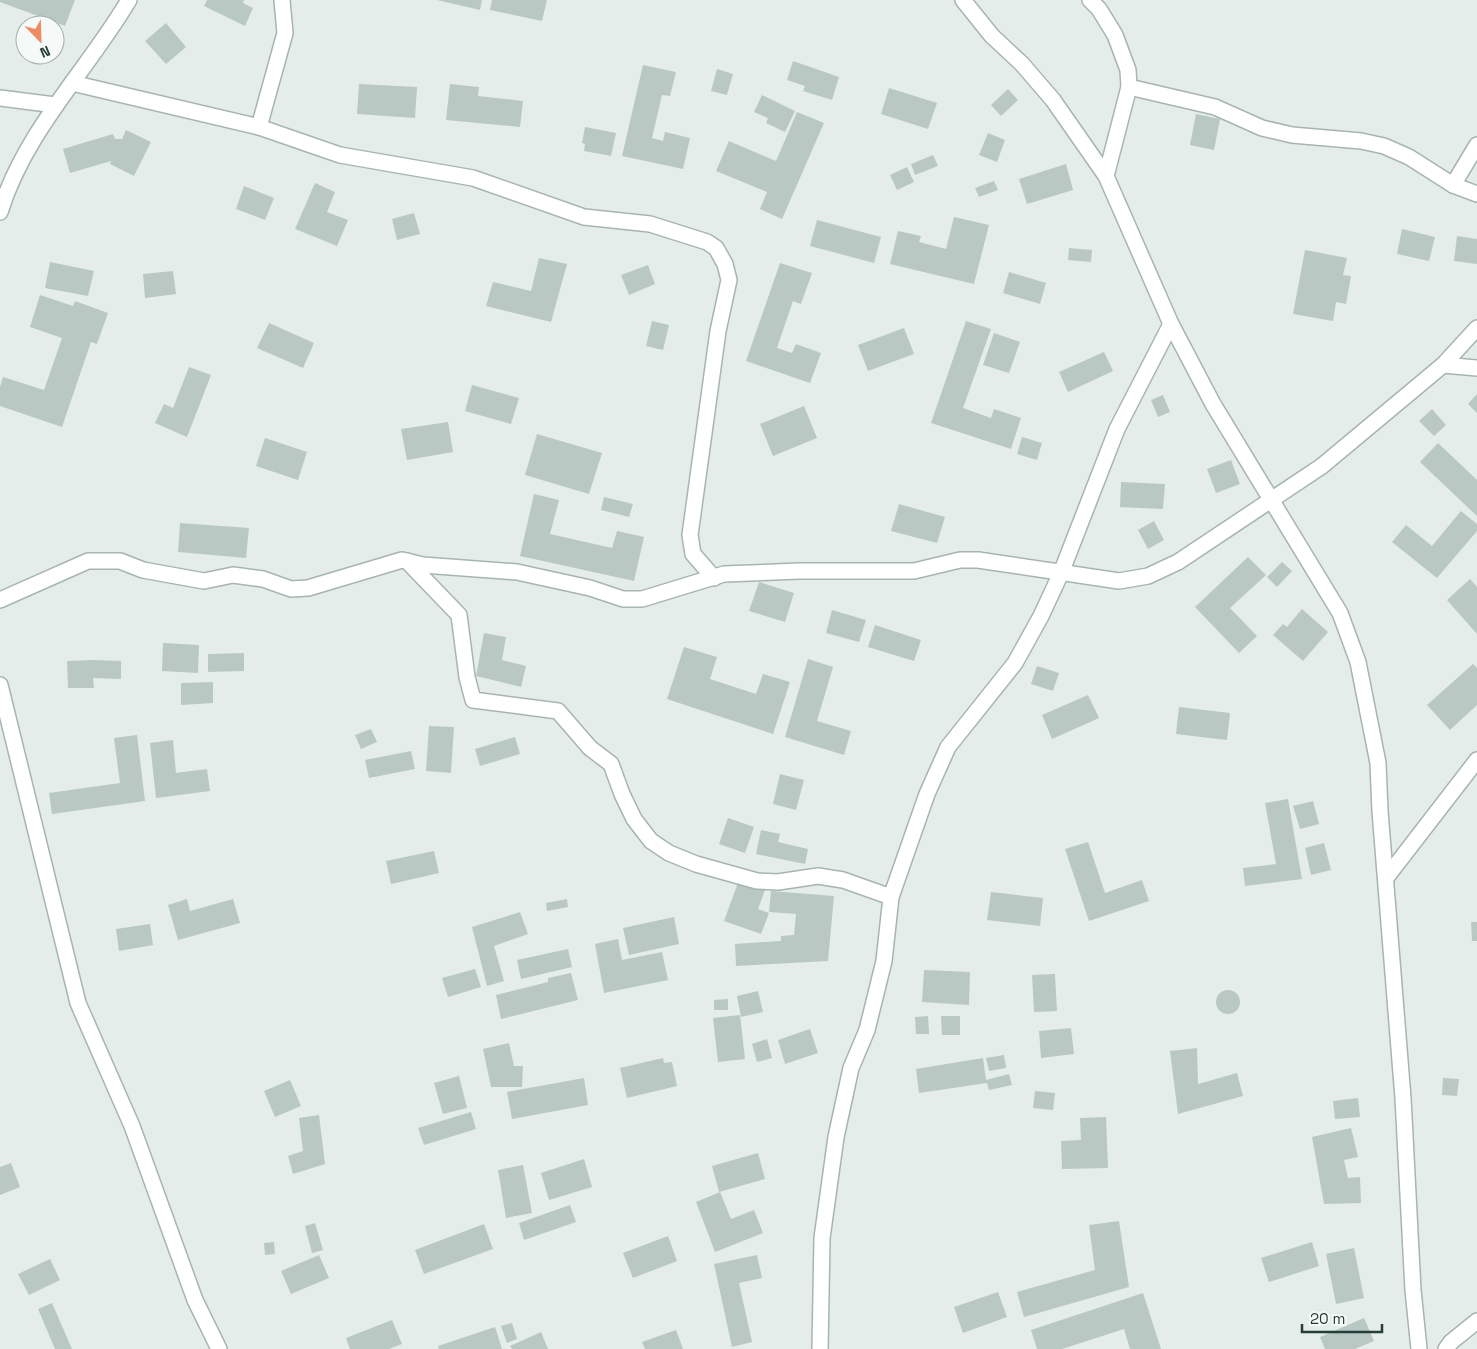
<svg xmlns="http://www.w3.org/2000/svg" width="1477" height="1349" viewBox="0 0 1477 1349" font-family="'Space Grotesk',sans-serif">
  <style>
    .building { fill: #b9c8c3 }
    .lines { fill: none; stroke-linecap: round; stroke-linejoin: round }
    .minor-casing { stroke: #a7b5b1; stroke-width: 18 }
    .minor { stroke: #fff; stroke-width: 15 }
  </style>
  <rect width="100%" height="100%" fill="#e4ede9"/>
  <g class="building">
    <polygon points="0,0 75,0 65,26 0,2"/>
    <polygon points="207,0 244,0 243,3 253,8 245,26 204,6"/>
    <polygon points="437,0 482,0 480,10"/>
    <polygon points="492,0 547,0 542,21 490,10"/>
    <polygon points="166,23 186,47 166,64 145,41"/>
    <polygon points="793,61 839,77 832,100 803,91 805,86 787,80"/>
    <polygon points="643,65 676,72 670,96 662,95 652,138 663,141 665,132 690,138 683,169 622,156"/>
    <polygon points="717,69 733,74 727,95 711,91"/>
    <polygon points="359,84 417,87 415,118 357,114"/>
    <polygon points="450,84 479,87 478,96 523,101 520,127 446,120"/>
    <polygon points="889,88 937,103 928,129 881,114"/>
    <polygon points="1008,89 1018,100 1001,116 991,105"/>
    <polygon points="762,95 795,111 785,132 766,123 768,118 754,112"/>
    <polygon points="797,112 824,123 782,219 760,209 767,192 716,171 729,141 776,161"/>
    <polygon points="1196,114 1220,119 1214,150 1190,145"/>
    <polygon points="585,127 616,133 611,156 584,151 585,144 582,143"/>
    <polygon points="126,130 151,142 134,176 110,164 111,161 70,173 63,149 113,134 115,139 122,139"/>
    <polygon points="988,133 1005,140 997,162 979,155"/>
    <polygon points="933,155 938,166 915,175 911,164"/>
    <polygon points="1066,164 1073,190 1027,204 1019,179"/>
    <polygon points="907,167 914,182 897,190 890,175"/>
    <polygon points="994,181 998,190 979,197 975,188"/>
    <polygon points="315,183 335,192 327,212 348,220 337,246 295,229"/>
    <polygon points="244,186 274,198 265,220 236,209"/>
    <polygon points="414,213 420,234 397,240 392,219"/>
    <polygon points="954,217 989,225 974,284 890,264 898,231 921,236 919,242 946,249"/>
    <polygon points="817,220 881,237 874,263 810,246"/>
    <polygon points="1402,229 1435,237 1429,261 1397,254"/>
    <polygon points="1457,236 1477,239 1477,264 1454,261"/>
    <polygon points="1069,248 1092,250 1091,262 1068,260"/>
    <polygon points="1305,250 1347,258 1343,275 1351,276 1346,304 1336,302 1333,321 1293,314"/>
    <polygon points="539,258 567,264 551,322 486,306 493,282 531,291"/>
    <polygon points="50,262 94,271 88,296 45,288"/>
    <polygon points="780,263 812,273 801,304 793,301 777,348 792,353 796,344 821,353 810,383 746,361"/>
    <polygon points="648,265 655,284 629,295 621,275"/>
    <polygon points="173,271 176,294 145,298 143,274"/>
    <polygon points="1009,272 1046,283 1040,304 1003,293"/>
    <polygon points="40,295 73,306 75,301 108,313 97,344 91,342 62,427 0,406 0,387 3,377 44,390 62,338 30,327"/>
    <polygon points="652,321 669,325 663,350 646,346"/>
    <polygon points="966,321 991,329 963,408 991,418 994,409 1021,418 1011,449 931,423"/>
    <polygon points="269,323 314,343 303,368 257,348"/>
    <polygon points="904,328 914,354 868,371 858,345"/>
    <polygon points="994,333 1020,342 1009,373 983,365"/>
    <polygon points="1104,352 1113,371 1068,392 1059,372"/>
    <polygon points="189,367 211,375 187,437 155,423 164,404 173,408"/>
    <polygon points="472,385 519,398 511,424 465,411"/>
    <polygon points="1477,394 1477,413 1468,404"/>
    <polygon points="1163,395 1170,412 1158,417 1151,400"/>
    <polygon points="804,406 817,438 773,456 760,424"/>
    <polygon points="1432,409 1446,425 1434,436 1419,421"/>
    <polygon points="448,422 453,452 407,460 401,429"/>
    <polygon points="537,434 602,453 589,494 525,475"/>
    <polygon points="1022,437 1042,443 1037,460 1017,454"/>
    <polygon points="265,438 307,452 298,480 256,466"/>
    <polygon points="1438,443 1477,480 1477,516 1420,462"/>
    <polygon points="1231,460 1240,484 1216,493 1207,469"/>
    <polygon points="1121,482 1165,484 1163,509 1120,507"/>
    <polygon points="534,494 559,500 550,534 612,548 617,531 644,537 634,581 520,556"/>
    <polygon points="604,497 633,504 629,517 601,510"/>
    <polygon points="899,504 945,517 937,543 891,531"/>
    <polygon points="1461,511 1477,524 1477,531 1437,578 1392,542 1406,525 1432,546"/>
    <polygon points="1154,521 1164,540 1148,549 1138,530"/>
    <polygon points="180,523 249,528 246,558 178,552"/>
    <polygon points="1248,557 1266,575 1230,608 1257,636 1239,653 1195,607"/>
    <polygon points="1282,562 1292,571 1277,587 1267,577"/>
    <polygon points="1470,579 1477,587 1477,634 1447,600"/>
    <polygon points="759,582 794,593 785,622 749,611"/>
    <polygon points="1302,609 1328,632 1303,661 1273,635 1283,624 1287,627"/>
    <polygon points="832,610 866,620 859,642 826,633"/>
    <polygon points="875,625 921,640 914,661 868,647"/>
    <polygon points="484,633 506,637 502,660 526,666 521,687 476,676"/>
    <polygon points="163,643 199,645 198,673 162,671"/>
    <polygon points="684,647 717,657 710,679 756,694 763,674 790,682 773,734 667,699"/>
    <polygon points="244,653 244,671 208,672 208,654"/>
    <polygon points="808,659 833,667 817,721 851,731 844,755 785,737"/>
    <polygon points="93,660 121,661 121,679 93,678 94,688 68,688 67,661"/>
    <polygon points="1473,664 1477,668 1477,705 1450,730 1427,705"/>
    <polygon points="1037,666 1059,673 1053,691 1031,684"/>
    <polygon points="213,682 213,703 181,705 181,683"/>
    <polygon points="1088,695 1099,718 1052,739 1042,715"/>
    <polygon points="1179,707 1230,713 1227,740 1176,734"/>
    <polygon points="429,726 454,727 451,773 426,771"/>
    <polygon points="371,729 377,742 361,749 355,735"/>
    <polygon points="137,735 145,801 52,814 49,793 120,783 114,738"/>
    <polygon points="515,737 520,754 480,766 475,749"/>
    <polygon points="173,740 176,773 207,769 210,791 156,798 150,743"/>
    <polygon points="411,751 415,769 369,778 365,760"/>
    <polygon points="780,774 804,780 796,810 773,804"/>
    <polygon points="1288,799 1302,879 1245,886 1243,868 1276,864 1265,803"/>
    <polygon points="1313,801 1319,824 1300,829 1293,806"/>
    <polygon points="728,818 754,827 745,853 719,844"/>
    <polygon points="761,830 780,834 778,842 808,849 805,864 756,854"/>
    <polygon points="1088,842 1105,893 1142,880 1149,901 1089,921 1065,849"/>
    <polygon points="1324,843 1331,870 1311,875 1305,848"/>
    <polygon points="434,851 439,873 391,884 386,861"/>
    <polygon points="739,880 765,890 758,909 769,913 761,934 724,921"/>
    <polygon points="771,891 834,896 828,961 736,966 735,944 781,941 781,936 794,935 796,914 769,912"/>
    <polygon points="991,892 1043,898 1040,926 987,920"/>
    <polygon points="187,899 190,911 233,899 240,923 178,940 168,905"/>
    <polygon points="567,899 568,907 547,911 546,903"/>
    <polygon points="520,912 528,934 494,946 504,981 487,986 472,927"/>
    <polygon points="674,917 679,944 629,955 623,928"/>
    <polygon points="1471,922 1477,922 1477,941 1472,941"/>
    <polygon points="150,924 153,945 119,951 116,929"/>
    <polygon points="618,939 622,960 662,952 668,980 604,993 595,944"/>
    <polygon points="568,949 572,967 521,979 517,960"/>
    <polygon points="475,969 481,987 448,997 442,978"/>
    <polygon points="924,970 970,972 969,1005 922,1002"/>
    <polygon points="571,973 578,1000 501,1019 496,995 548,982 548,978"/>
    <polygon points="1055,974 1057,1011 1034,1012 1032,975"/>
    <circle cx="1228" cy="1002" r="12"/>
    <polygon points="758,991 763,1012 741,1017 737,996"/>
    <polygon points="728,999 728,1010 714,1010 714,1000"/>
    <polygon points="740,1015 745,1059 718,1062 713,1018"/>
    <polygon points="928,1016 929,1034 916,1034 915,1017"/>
    <polygon points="941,1016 960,1016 960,1035 942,1035"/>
    <polygon points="1071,1028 1074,1054 1041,1058 1039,1031"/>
    <polygon points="810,1029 818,1053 785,1064 778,1040"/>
    <polygon points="767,1039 772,1058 757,1062 752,1044"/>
    <polygon points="509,1043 514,1066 523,1066 522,1087 491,1087 483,1049"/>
    <polygon points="1197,1048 1198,1084 1237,1073 1243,1096 1178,1114 1170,1051"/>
    <polygon points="1004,1055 1006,1068 989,1071 986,1058"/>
    <polygon points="663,1058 664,1063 672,1062 677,1086 627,1098 620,1068"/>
    <polygon points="983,1058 986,1080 1009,1074 1012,1085 989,1090 987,1083 919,1093 916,1069"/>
    <polygon points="459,1076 467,1108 443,1114 434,1083"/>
    <polygon points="584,1078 588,1105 512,1119 507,1092"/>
    <polygon points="1443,1078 1459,1079 1457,1096 1442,1095"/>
    <polygon points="290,1080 301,1106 275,1117 264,1091"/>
    <polygon points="1035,1091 1055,1093 1053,1110 1033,1108"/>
    <polygon points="1358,1098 1360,1117 1335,1119 1333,1101"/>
    <polygon points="471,1112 476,1129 424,1145 418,1128"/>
    <polygon points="319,1115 325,1164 293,1174 288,1156 303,1151 299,1118"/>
    <polygon points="1106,1117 1108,1168 1062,1169 1061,1141 1081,1140 1080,1118"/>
    <polygon points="1351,1128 1358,1157 1344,1160 1348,1178 1360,1177 1361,1203 1324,1204 1312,1137"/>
    <polygon points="758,1153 765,1179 719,1192 712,1166"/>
    <polygon points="584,1159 592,1187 549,1200 541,1173"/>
    <polygon points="11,1163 20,1187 0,1195 0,1167"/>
    <polygon points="523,1165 532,1213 506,1218 498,1170"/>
    <polygon points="720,1192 731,1219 754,1210 763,1233 715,1252 696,1202"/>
    <polygon points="570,1205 576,1222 524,1240 519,1223"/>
    <polygon points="1119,1221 1129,1287 1024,1317 1017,1292 1095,1270 1089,1225"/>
    <polygon points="315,1223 323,1250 312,1253 305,1226"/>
    <polygon points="484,1224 493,1249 424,1274 415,1250"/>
    <polygon points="668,1236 677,1261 633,1278 623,1253"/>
    <polygon points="274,1242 275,1254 265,1255 264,1243"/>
    <polygon points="1312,1242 1319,1266 1269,1282 1261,1258"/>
    <polygon points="1354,1248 1364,1298 1336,1304 1326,1254"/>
    <polygon points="319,1255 329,1278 291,1294 281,1271"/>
    <polygon points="757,1255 762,1278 739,1283 752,1342 732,1347 714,1264"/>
    <polygon points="50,1259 60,1280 29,1295 18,1274"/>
    <polygon points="998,1292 1007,1317 963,1333 954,1307"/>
    <polygon points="1143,1293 1161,1349 1130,1349 1124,1329 1062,1349 1037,1349 1031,1330"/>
    <polygon points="52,1303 72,1349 55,1349 38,1309"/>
    <polygon points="1364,1318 1374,1341 1355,1349 1325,1349 1320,1337"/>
    <polygon points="392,1320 402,1344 389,1349 350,1349 346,1338"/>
    <polygon points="512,1323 517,1339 507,1343 501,1326"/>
    <polygon points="495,1327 502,1349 439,1349 438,1346"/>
    <polygon points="676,1330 683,1349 645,1349 642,1342"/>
    <polygon points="541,1332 548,1349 512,1349 510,1346"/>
  </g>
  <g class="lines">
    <defs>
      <g id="minor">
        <polyline points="963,0 992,36 1022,64 1053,100 1106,176 1171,324 1213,404 1340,613 1358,662 1378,763 1380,811 1403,1098 1413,1290 1419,1349"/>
        <polyline points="1090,0 1099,9 1115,35 1128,70 1129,87 1106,176"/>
        <polyline points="72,83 259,127 340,155 473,178 584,217 650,224 707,242 716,248 725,264 729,280 718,331 690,535 693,554 714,578"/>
        <polyline points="1129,87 1215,107 1262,128 1292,135 1361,141 1384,146 1409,157 1453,185 1477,194"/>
        <polyline points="0,98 55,105"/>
        <polyline points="259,127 285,33 282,0"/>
        <polyline points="1453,185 1477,145"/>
        <path d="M0 212C25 131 87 71 129 0"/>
        <polyline points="1443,365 1477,368"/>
        <polyline points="407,561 459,615 467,677 473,700 558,711 590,748 611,764 622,794 634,819 651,841 669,853 696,864 757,881 778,882 818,876 843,880 891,897"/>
        <polyline points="0,600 88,561 120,561 143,570 204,581 233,575 263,579 291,589 308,588 402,560 423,565 517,572 590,588 623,599 642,599 724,574 799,571 914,571 960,560 978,560 1119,581 1148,576 1178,562 1322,466 1443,365 1477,328"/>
        <polyline points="0,685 78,1003 132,1126 195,1300 219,1349"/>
        <polyline points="1386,878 1477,760"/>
        <polyline points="820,1349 822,1238 836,1137 851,1068 867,1030 884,961 891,897 927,794 948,747 1015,663 1041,616 1061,573 1117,429 1171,324"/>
        <polyline points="1446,1349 1451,1342 1477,1321"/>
      </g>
    </defs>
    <use href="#minor" class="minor-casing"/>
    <use href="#minor" class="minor"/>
  </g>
  <g transform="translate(40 40) rotate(157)"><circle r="24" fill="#f5f9f7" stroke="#a1aeab"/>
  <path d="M0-4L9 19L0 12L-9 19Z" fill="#ed8c62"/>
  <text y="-8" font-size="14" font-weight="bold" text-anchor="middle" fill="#243e39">N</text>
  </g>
  <path d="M1302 1324v8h80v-8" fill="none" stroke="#243e39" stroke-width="2.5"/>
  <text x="1310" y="1324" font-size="15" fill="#243e39" stroke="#f5f9f7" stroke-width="4" paint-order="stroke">20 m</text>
</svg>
